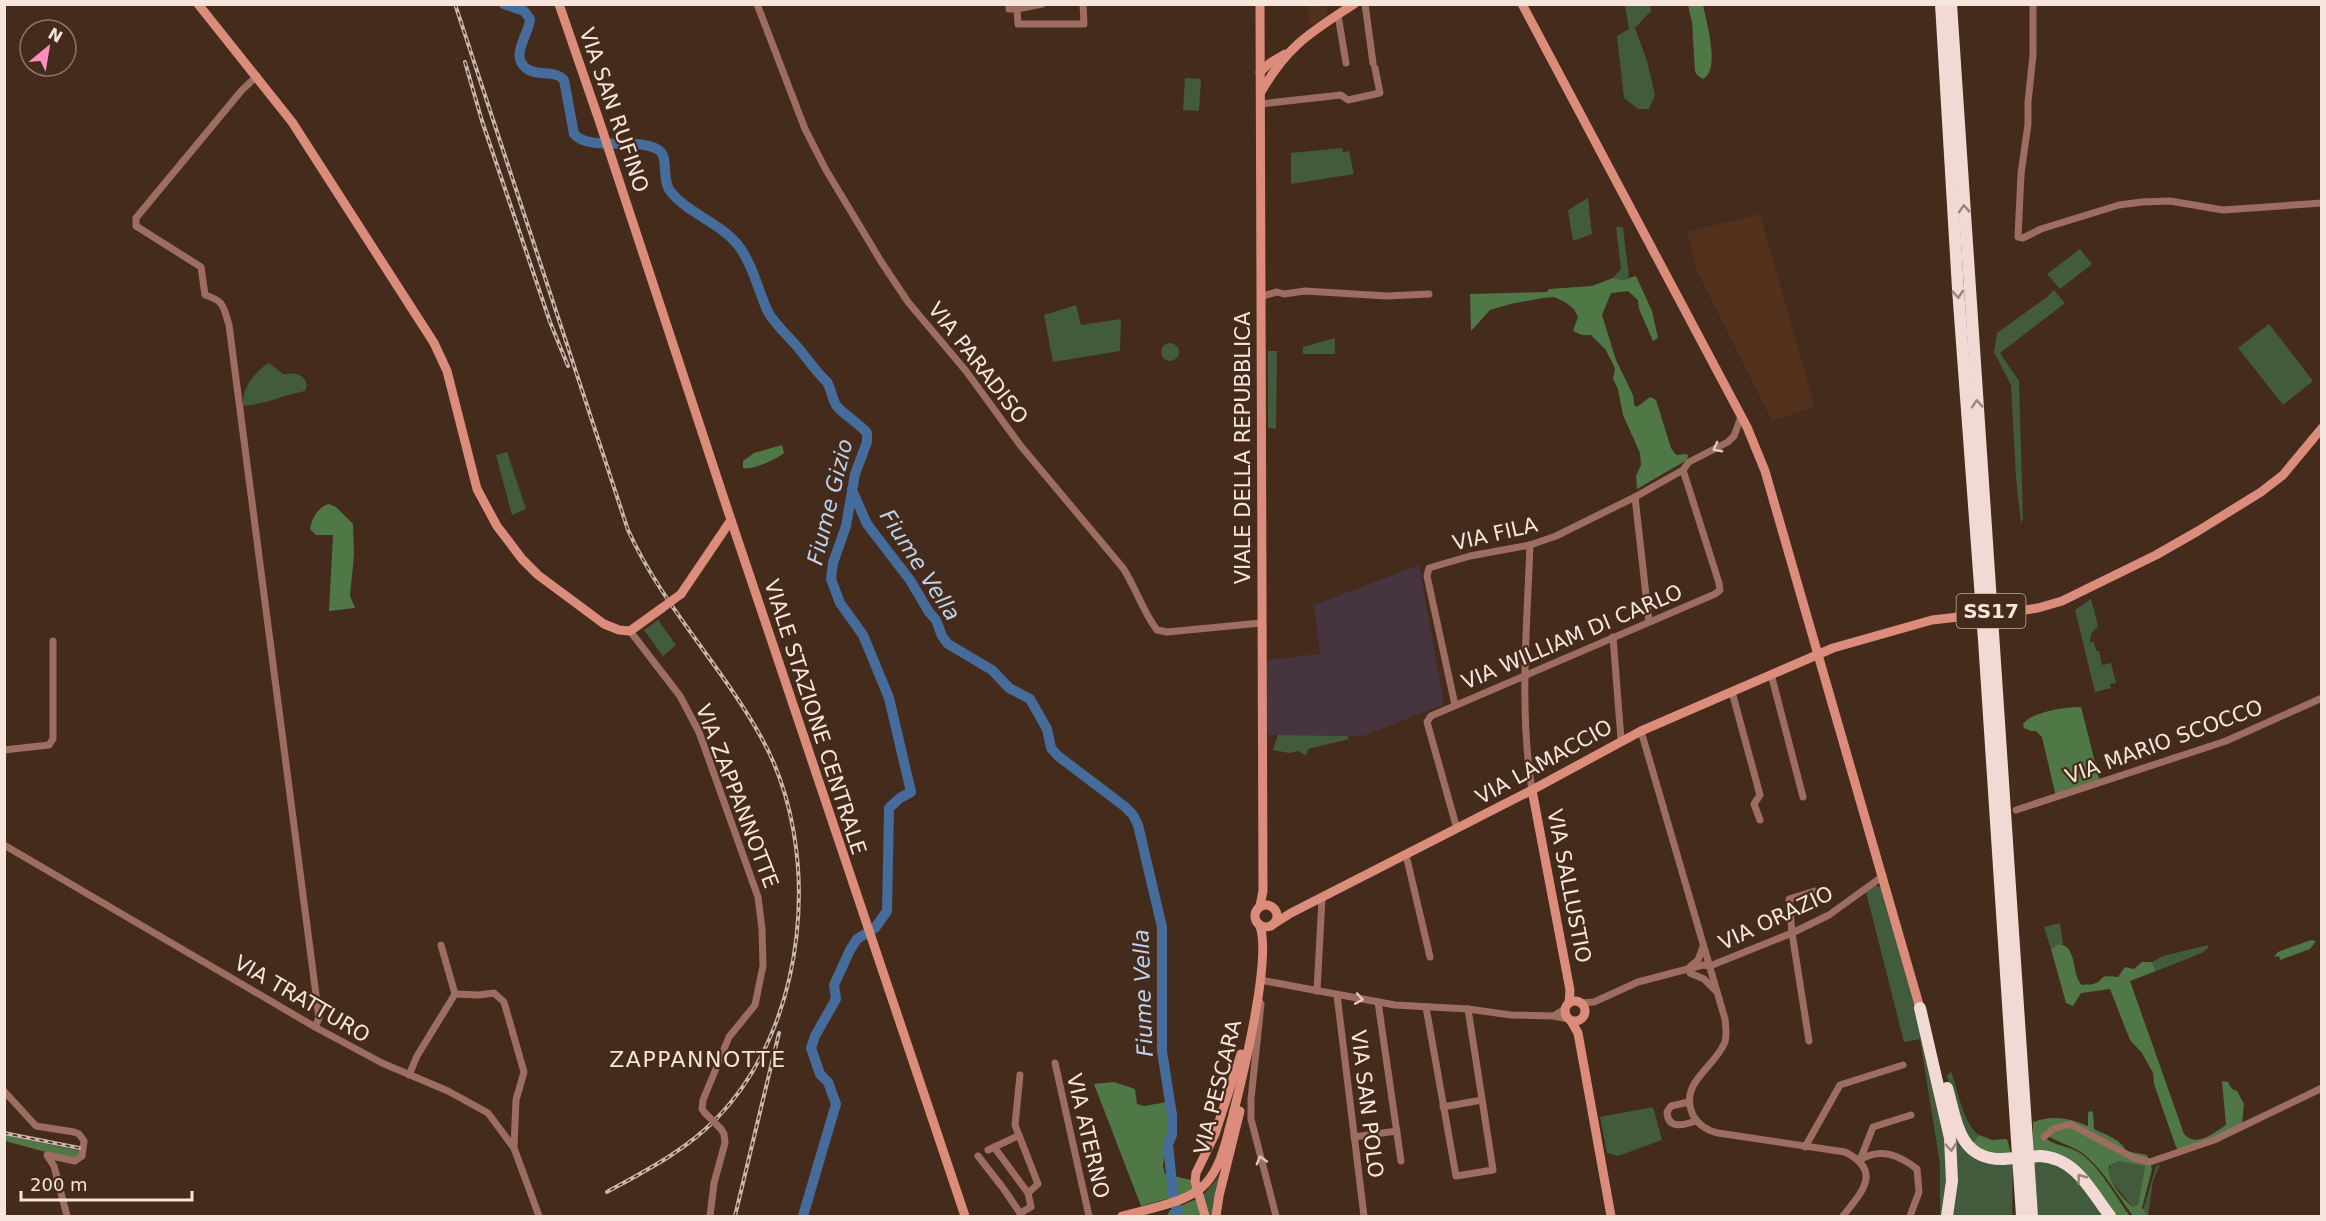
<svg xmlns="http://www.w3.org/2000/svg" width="2326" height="1221" viewBox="0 0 2326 1221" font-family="'DejaVu Sans',sans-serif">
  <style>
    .commercial { fill: #46343e }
    .built { fill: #52321d }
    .green { fill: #425b3c }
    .forest { fill: #507847; fill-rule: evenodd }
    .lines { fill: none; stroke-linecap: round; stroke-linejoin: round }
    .river { stroke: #456c9b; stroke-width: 10 }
    .street { stroke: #9e6d62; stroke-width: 7 }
    .secondary { stroke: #db8c7b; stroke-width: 9 }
    .highway { stroke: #f2d9d3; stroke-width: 12 }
    .rail-casing { stroke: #c9b5aa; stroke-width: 4 }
    .rail { stroke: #452b1b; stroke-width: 1.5; stroke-dasharray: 4.5; stroke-linecap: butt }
    .street-bridge { stroke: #9e6d62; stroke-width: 7 }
    .secondary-bridge { stroke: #db8c7b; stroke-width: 9 }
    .highway-bridge { stroke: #f2d9d3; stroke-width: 12 }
    .oneway { stroke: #9c8277 }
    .oneway2 { stroke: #e1c7bd }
    .labels { text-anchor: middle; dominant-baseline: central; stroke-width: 4.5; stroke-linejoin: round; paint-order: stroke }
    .shield { fill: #452b1b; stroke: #c2ada1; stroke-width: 1.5 }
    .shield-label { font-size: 20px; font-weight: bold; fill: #f7e5db }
    .street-label { font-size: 21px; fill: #f7e5db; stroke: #452b1b }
    .water-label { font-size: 22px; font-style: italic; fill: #bdd4f0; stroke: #452b1b }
    .neighbourhood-label { font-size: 22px; letter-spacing: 1.5px; fill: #f7e5db; stroke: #452b1b }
  </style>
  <rect width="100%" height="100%" fill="#452b1b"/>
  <polygon class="commercial" points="1419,565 1444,704 1364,736 1267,735 1266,660 1320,654 1314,605"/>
  <g class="built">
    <polygon points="1307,5 1326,5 1327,16 1311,26"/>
    <polygon points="1760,214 1815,407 1772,421 1697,271 1687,232"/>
  </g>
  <g class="green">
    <polygon points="1625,5 1650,5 1651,11 1635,28 1647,61 1655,95 1649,109 1638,109 1624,98 1617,36 1629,29"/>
    <polygon points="1185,78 1201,79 1199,111 1183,110"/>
    <polygon points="1342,148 1343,152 1349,151 1354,174 1291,184 1291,153"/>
    <polygon points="1588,198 1592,234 1573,241 1568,210"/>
    <polygon points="1616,227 1623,227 1629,277 1623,280 1613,278 1621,269"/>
    <polygon points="2080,249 2092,264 2060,289 2047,274"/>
    <polygon points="2054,290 2065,303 2000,353 2019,381 2023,519 2021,523 2016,478 2011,385 1994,352 1997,333 2047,297"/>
    <polygon points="1076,305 1081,325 1121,319 1120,351 1053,362 1044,315"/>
    <polygon points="2269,324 2313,381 2283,405 2238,348"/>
    <polygon points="1335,338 1335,354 1303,354 1303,347"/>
    <circle cx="1170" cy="352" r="9"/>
    <polygon points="1268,351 1277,351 1276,429 1268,428"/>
    <path d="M269 363 283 374C295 373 303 372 307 385L305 391C284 395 266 404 243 406 241 389 255 371 269 363Z"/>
    <polygon points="507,452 526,509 512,515 496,455"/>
    <polygon points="2091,599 2098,626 2091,634 2090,642 2094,642 2096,651 2099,651 2102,665 2111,663 2116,683 2110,684 2111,688 2095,692 2075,610"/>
    <polygon points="658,620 676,645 663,656 644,630"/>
    <polygon points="1278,735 1348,736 1349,739 1308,749 1306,756 1299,751 1289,753 1273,750"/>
    <polygon points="1874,885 1883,888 1909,978 1948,1138 1946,1216 1940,1216 1940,1164 1920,1039 1904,1042 1866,892"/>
    <polygon points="2060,923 2063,944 2059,944 2051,949 2044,927"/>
    <polygon points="2208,945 2208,948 2202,953 2156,971 2152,962 2163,956"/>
    <polygon points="1938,1063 1962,1141 2013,1162 2012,1216 1951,1216 1955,1192"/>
    <path d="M1951 1071C1958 1090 1963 1124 1979 1135L1972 1144 1954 1105 1947 1076Z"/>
    <polygon points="1653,1107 1662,1140 1618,1156 1607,1153 1600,1117"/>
    <polygon points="2034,1161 2066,1164 2108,1216 2038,1216"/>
    <polygon points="2118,1161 2145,1166 2138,1205 2133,1207 2109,1179 2107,1173 2112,1163"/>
    <polygon points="2160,1164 2153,1181 2148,1216 2143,1210 2156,1167"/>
    <polygon points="1225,1165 1215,1216 1209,1216 1202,1196 1217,1179"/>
  </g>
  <g class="forest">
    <path d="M1688 5H1703C1706 21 1721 70 1703 79L1697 75 1695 71 1692 22Z"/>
    <polygon points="1636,276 1652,311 1658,338 1653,341 1639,309 1638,300 1628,291 1611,293 1602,315 1616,360 1633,395 1634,405 1637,407 1650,397 1656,400 1671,448 1676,455 1687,454 1688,456 1687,460 1637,489 1636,476 1641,465 1640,453 1623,415 1618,389 1613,379 1615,369 1612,362 1605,349 1591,335 1582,335 1573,331 1578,317 1574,309 1565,302 1554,297 1543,298 1510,304 1490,310 1471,331 1470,294 1547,292 1549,289 1592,286 1613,278 1623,280"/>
    <path d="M782 445 784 453C777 459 751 471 743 468V461L754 453Z"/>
    <path d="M329 504 336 507 353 524 354 555 350 596 355 608 329 611 333 535H316L310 529C312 518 318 507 329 504Z"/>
    <path d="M2081 707 2100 782 2056 797 2042 737 2036 731H2031L2024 728 2023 724C2031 712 2067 706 2081 707Z"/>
    <polygon points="2311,940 2316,941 2310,949 2280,960 2279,956 2274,957 2278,952"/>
    <path d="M2059 944C2078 946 2071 975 2082 985 2086 984 2089 985 2093 984 2107 980 2095 974 2118 977L2125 967 2134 969 2142 962H2152L2156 971 2130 981 2184 1134C2197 1148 2213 1133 2226 1125L2222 1081 2228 1082 2232 1089 2237 1091 2244 1104 2242 1124 2181 1152 2176 1147 2154 1084 2153 1073 2142 1053 2130 1040 2110 989 2081 993 2073 1006 2066 1003 2051 949Z"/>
    <polygon points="1114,1082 1135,1089 1137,1104 1144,1106 1167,1102 1170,1123 1163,1166 1165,1174 1191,1180 1193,1189 1185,1194 1141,1206 1094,1084"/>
    <path d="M2090 1111 2093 1112 2094 1129C2104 1134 2122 1140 2126 1151L2147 1155 2152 1169 2142 1208 2148 1216H2133C2118 1197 2105 1172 2086 1156 2074 1145 2055 1143 2045 1133L2042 1134C2050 1146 2068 1145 2080 1153 2101 1168 2115 1196 2130 1216H2115L2086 1176 2033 1153V1122C2053 1115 2068 1118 2088 1126V1113ZM2118 1161 2145 1166 2138 1205 2133 1207C2122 1198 2106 1180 2109 1166Z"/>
    <polygon points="4,1135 80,1151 81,1152 76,1160 5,1141"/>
    <polygon points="1979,1135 1992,1140 2007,1139 2011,1154 1990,1156 1973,1143"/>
    <polygon points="1197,1199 1203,1216 1167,1216 1170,1210"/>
  </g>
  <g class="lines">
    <g class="river">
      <path d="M504 4 524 11 530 19C529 35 509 56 527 69 539 77 554 69 564 80L574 134C590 153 644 135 661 152 668 160 662 180 670 191 687 213 719 222 738 245 753 265 758 290 768 312 775 324 785 333 794 343 806 356 814 370 827 382 831 389 832 398 836 405 841 413 859 423 867 433V442L855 474 846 526 833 563 831 579 840 603 863 635 889 698 911 792 900 798 889 808 887 911 875 928 857 939 850 950 834 985 836 999 815 1036 811 1048 820 1074 828 1082 836 1104 803 1216"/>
      <polyline points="852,490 867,524 910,580 929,612 936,620 942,636 948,644 992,670 1009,688 1030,699 1047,729 1051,748 1058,756 1124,806 1133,815 1138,825 1162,927 1162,1051 1172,1115 1172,1135 1168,1144 1173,1193 1178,1216"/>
    </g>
    <g class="street">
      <path d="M757 4 805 129 826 170 882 263 908 302 966 371 1020 445 1123 568C1136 588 1143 612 1157 630L1167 632 1261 623"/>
      <polyline points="1009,4 1009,9 1017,9 1018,24 1084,24 1083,4"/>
      <polyline points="1365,4 1373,63"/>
      <polyline points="2033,4 2033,55 2028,102 2028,124 2021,174 2018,237 2023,238 2041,229 2119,205 2142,202 2170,201 2223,210 2322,203"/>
      <polyline points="1017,9 1042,4"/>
      <polyline points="1338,15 1346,63"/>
      <path d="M257 76 242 90 136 218V226L201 267 205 295C225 301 223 307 229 325L319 1018 315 1027"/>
      <polyline points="1260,104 1341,95 1348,100 1380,93 1375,68"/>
      <polyline points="1262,296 1277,292 1284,294 1305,291 1387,296 1429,294"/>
      <polyline points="1635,497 1649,622"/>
      <path d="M1530 545C1527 626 1519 710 1532 790"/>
      <polyline points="630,631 680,696 699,732 758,897 762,929 763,966 755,1005 729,1037 703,1100 702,1109 705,1113"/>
      <polyline points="1613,637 1621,739"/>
      <polyline points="1771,674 1803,797"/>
      <polyline points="1732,692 1760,795 1754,804 1760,820"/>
      <polyline points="1455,705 1427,576 1429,568 1470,556 1530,545 1556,536 1635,497 1683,470 1689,462 1728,442 1734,436 1741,417"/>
      <path d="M1641 731 1725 1019C1726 1027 1727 1035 1725 1042 1715 1067 1682 1081 1691 1110 1695 1123 1706 1130 1718 1133L1845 1152C1883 1171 1862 1192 1843 1216"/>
      <polyline points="4,750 49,745 53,739 53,641"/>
      <polyline points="2016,810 2226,741 2322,698"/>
      <polyline points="1457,829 1427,722 1431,716 1715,594 1720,590 1719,583 1683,470"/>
      <polyline points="4,845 315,1027 382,1063 448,1091 488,1113 514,1148 539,1216"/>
      <polyline points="1406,855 1430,957"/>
      <polyline points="1690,967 1698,960 1703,947"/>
      <polyline points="1690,973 1704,979 1715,990"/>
      <polyline points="1260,980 1395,1005 1468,1009 1511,1015 1553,1016 1569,1019"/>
      <polyline points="1317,991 1322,899"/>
      <polyline points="455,994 479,995 494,993 504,1002 524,1072 516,1100 514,1147"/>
      <polyline points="1337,995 1364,1216"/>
      <polyline points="1258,999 1261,1004 1251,1099 1251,1119 1276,1216"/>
      <polyline points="1378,1002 1401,1161"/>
      <polyline points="1581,1003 1594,1002 1638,982 1703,965 1710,966 1792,933 1829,915 1883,876"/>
      <polyline points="1426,1007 1456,1176 1493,1170 1468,1009"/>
      <polyline points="1555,1015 1565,1009"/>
      <polyline points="1809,1041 1792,933 1789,899 1815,891"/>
      <polyline points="1055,1063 1089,1216"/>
      <polyline points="409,1075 417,1056 455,994 441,945"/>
      <polyline points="1020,1075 1015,1125 1038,1184 1028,1193 1031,1207 1020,1213"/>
      <polyline points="4,1091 36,1126 74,1132 79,1134 84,1141 82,1156 75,1161 47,1155 54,1166 67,1216"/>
      <path d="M1689 1102 1671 1106 1667 1112C1668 1130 1684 1125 1696 1121"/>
      <polyline points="1443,1107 1482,1100"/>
      <polyline points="1354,1137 1397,1131"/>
      <polyline points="2044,1137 2053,1129 2070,1124 2134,1158 2150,1162 2214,1140 2322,1088"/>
      <polyline points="994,1147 1028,1193"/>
      <polyline points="1805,1147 1840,1085 1903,1065"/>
      <polyline points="988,1150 1018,1136"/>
      <polyline points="978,1156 1003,1188 1022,1216"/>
      <path d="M1860 1160C1880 1147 1899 1155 1917 1169L1919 1192 1910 1216"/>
      <polyline points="1860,1160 1873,1127 1911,1115"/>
      <polyline points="710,1216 714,1183 725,1143 724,1134 721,1129"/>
    </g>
    <g class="secondary">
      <polyline points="198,4 292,122 434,343 447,371 477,489 497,526 522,559 538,575 604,624 619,630 630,631 662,608"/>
      <polyline points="559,4 600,123 731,520 965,1216"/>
      <polyline points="1260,4 1263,891 1260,906"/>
      <polyline points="1522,4 1747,427 1765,471 1920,1008"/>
      <polyline points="1260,72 1270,63 1285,54"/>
      <path d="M1261 92C1288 45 1310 33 1354 4"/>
      <polyline points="681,594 731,520"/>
      <polyline points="2004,613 2038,608 2062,601 2156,555 2198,531 2261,492 2283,475 2322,428"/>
      <polyline points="1532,790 1570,990 1569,1003"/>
      <circle cx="1266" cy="916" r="11"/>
      <polyline points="1275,923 1291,913 1532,790 1641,731 1833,648 1932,620 1967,616"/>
      <circle cx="1575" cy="1011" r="10"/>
      <polyline points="1571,1021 1578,1033 1611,1216"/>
      <path d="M1229 1130C1239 1092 1274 955 1259 924"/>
      <polyline points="1122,1216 1142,1211"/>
      <polyline points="1205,1216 1195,1181 1196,1173 1215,1134 1241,1054"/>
      <polyline points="1216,1216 1219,1196 1240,1111"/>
    </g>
    <g class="highway">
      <polyline points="1941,4 1958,289 1984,640 2022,1216"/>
      <polyline points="1951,4 2032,1216"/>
      <polyline points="1920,1008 1950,1138 1952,1181 1947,1216"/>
      <path d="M1947 1088C1957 1122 1959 1160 2003 1159"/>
      <path d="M2040 1156C2076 1158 2090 1190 2110 1216"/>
    </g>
    <defs>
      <g id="rail">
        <path d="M455 4 628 530C662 605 721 665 761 737 824 849 808 1026 716 1119 685 1151 645 1171 607 1192"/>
        <polyline points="465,62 482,121 550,322 568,366"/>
        <polyline points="4,1133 79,1148"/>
        <polyline points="735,1216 779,1033"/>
      </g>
    </defs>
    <use href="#rail" class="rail-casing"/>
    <use href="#rail" class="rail"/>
    <polyline class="street-bridge" points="705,1113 721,1129"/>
    <g class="secondary-bridge">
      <polyline points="662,608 681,594"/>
      <polyline points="1967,616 2004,613"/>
      <path d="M1142 1211C1200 1196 1214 1190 1229 1130"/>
    </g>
    <polyline class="highway-bridge" points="2003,1159 2040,1156"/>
  </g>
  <defs><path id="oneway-chevron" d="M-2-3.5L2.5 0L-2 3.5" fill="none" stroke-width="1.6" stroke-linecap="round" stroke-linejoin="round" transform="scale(1.5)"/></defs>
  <g class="oneway">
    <use href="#oneway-chevron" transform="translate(1964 209) rotate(-94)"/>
    <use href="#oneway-chevron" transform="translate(1958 294) rotate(86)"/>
    <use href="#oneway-chevron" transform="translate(1977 404) rotate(-94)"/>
    <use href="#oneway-chevron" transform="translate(1951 1147) rotate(85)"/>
    <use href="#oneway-chevron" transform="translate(2081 1178) rotate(-127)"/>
  </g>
  <g class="oneway2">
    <use href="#oneway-chevron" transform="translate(1717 448) rotate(152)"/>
    <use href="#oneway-chevron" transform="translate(1359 999) rotate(10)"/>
    <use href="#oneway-chevron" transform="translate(1261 1160) rotate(-106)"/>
  </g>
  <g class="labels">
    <rect class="shield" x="1956.5" y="594" width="69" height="34" rx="4.5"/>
    <g class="shield-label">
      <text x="1991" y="611">SS17</text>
    </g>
    <g class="street-label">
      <text transform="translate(614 110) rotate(71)">VIA SAN RUFINO</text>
      <text transform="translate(978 363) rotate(52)">VIA PARADISO</text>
      <text transform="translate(1243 448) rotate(-90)">VIALE DELLA REPUBBLICA</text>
      <text transform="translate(1495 534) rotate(-13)">VIA FILA</text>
      <text transform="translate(1572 637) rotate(-23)">VIA WILLIAM DI CARLO</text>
      <text transform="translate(815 717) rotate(72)">VIALE STAZIONE CENTRALE</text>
      <text transform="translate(2164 742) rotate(-20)">VIA MARIO SCOCCO</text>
      <text transform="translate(1544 762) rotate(-29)">VIA LAMACCIO</text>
      <text transform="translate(737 796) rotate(69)">VIA ZAPPANNOTTE</text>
      <text transform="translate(1569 886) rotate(79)">VIA SALLUSTIO</text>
      <text transform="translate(1776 918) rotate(-25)">VIA ORAZIO</text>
      <text transform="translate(302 999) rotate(30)">VIA TRATTURO</text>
      <text transform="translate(1218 1087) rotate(-76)">VIA PESCARA</text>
      <text transform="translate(1367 1104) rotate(83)">VIA SAN POLO</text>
      <text transform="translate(1088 1136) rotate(77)">VIA ATERNO</text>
    </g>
    <g class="water-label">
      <text transform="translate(830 502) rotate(-76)">Fiume Gizio</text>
      <text transform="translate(920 565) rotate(57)">Fiume Vella</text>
      <text transform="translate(1143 993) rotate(-92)">Fiume Vella</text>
    </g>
    <g class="neighbourhood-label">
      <text x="698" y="1059">ZAPPANNOTTE</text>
    </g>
  </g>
  <rect width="2326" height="1221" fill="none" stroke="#f7e5db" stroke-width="12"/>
  <g transform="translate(48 48) rotate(30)"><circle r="28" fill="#452b1b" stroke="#8c7568" stroke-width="1.5"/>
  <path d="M0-4.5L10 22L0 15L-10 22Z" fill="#fe8ebc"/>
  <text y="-9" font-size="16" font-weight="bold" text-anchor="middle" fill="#f7e5db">N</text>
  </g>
  <path d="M21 1191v9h171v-9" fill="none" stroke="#f7e5db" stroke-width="3"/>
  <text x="30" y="1191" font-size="18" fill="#f7e5db" stroke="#452b1b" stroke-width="4.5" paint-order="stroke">200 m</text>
</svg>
